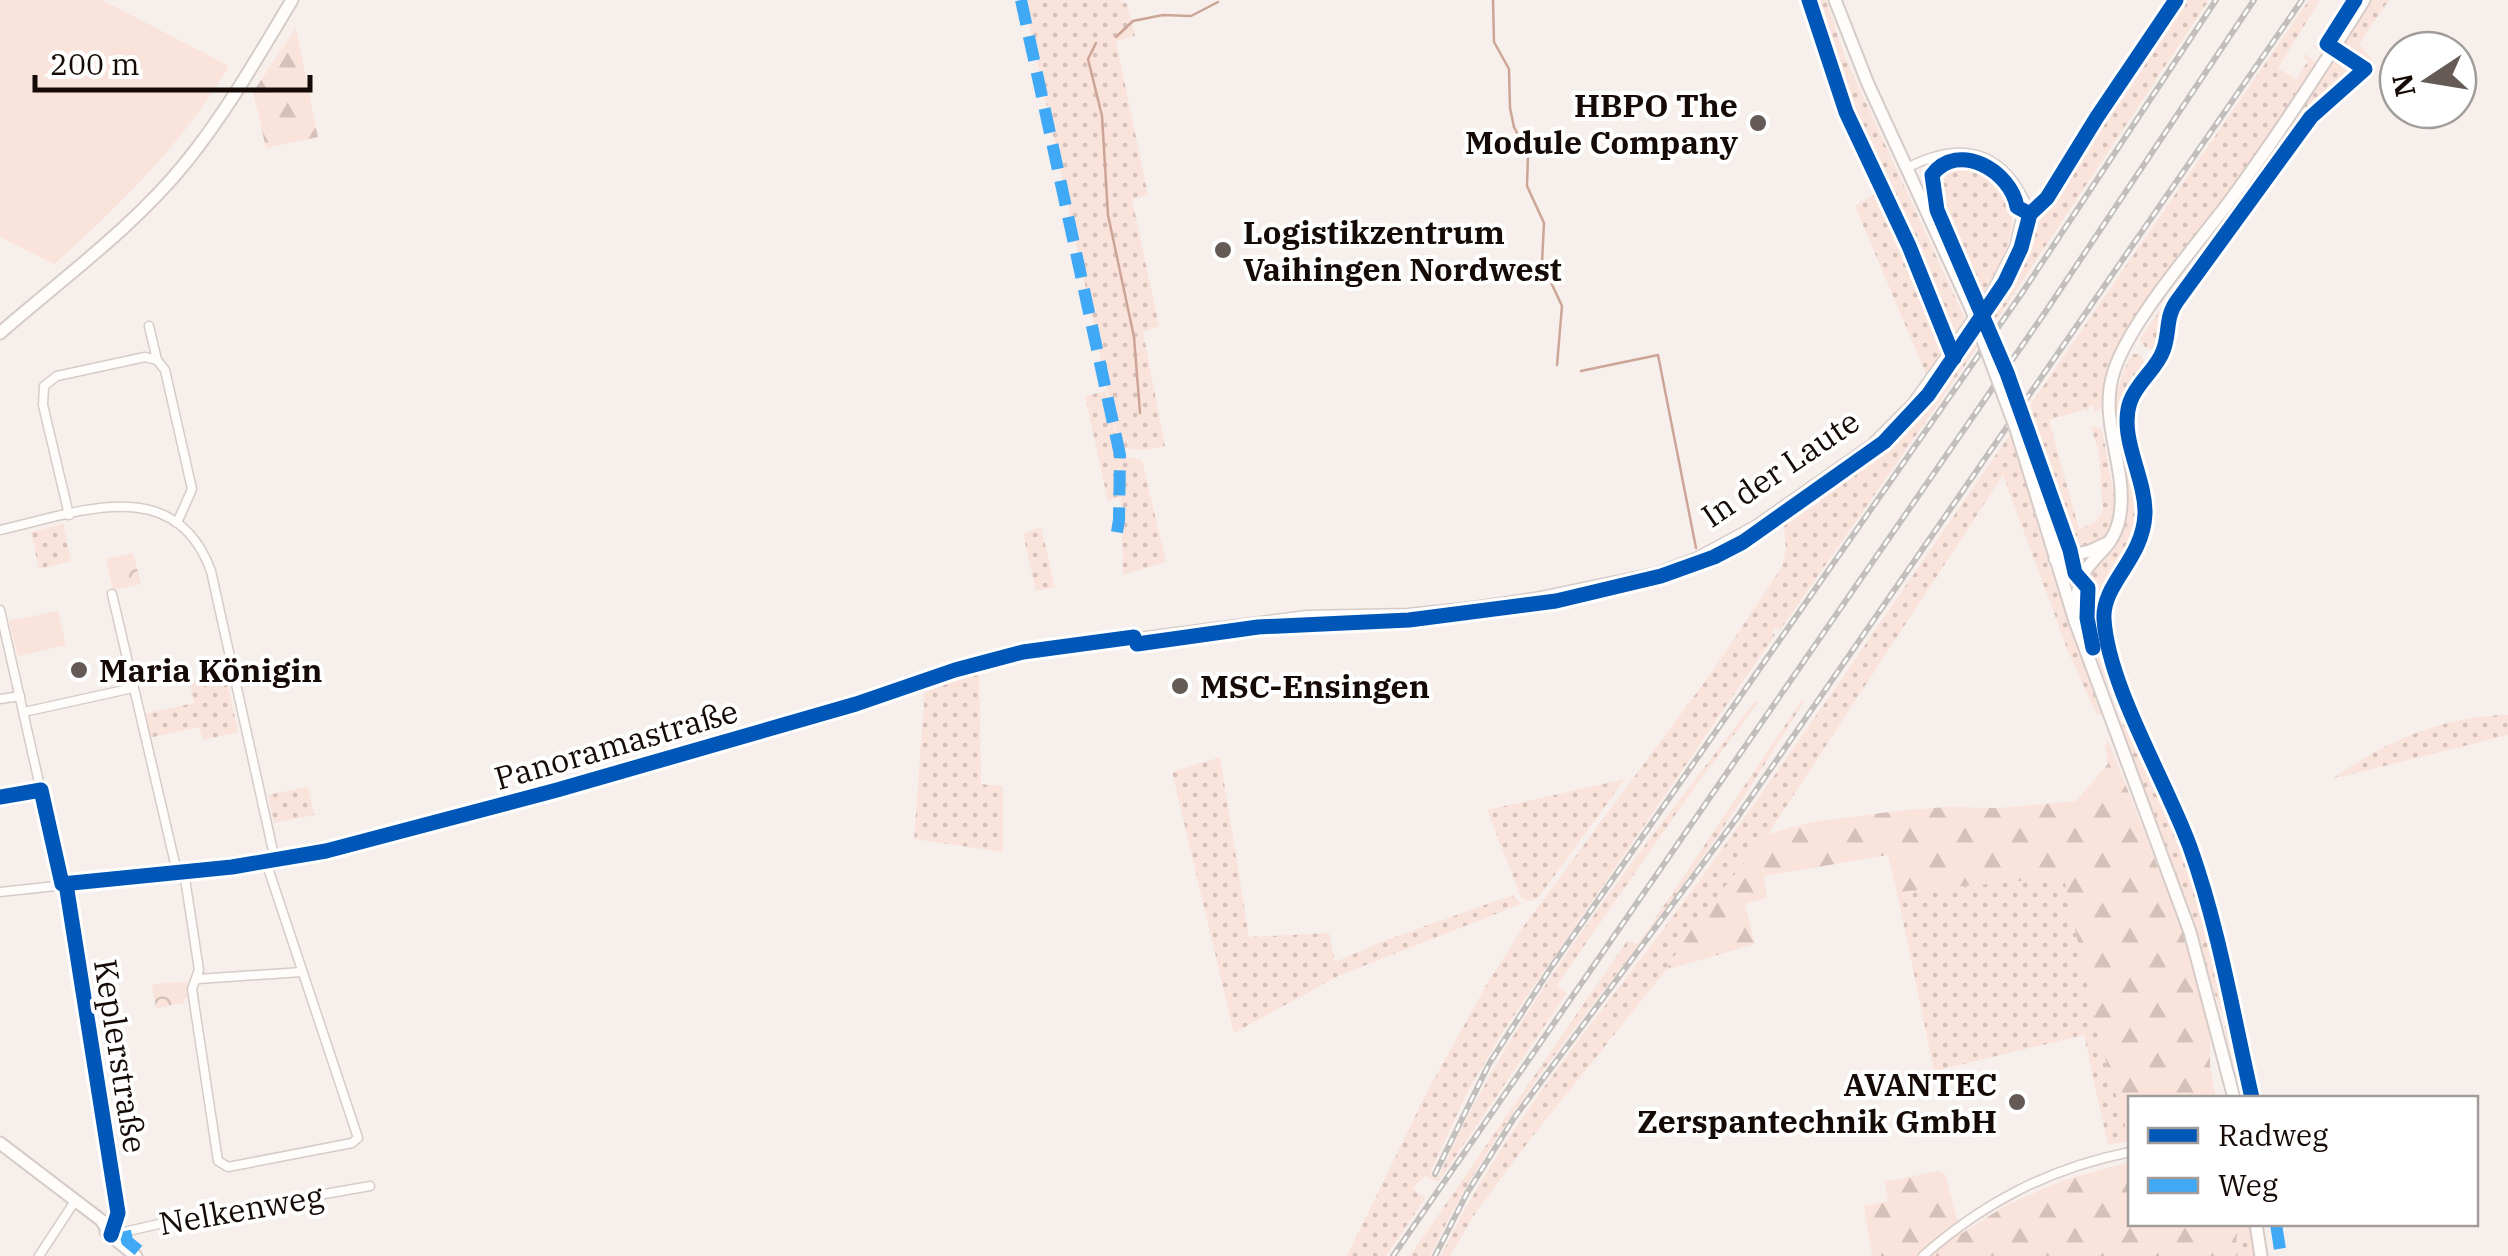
<svg xmlns="http://www.w3.org/2000/svg" width="2508" height="1256" viewBox="0 0 2508 1256" font-family="'IBM Plex Serif',serif">
  <style>
    .grass { fill: url(#grass-dots) }
    .forest { fill: url(#forest-firs) }
    .park { fill: url(#park-crowns) }
    .garden { fill: #fae3da }
    .lines { fill: none; stroke-linecap: round; stroke-linejoin: round }
    .stream { stroke: #cca596; stroke-width: 2.5 }
    .street-casing { stroke: #d6cbc7; stroke-width: 11 }
    .secondary-casing { stroke: #d6cbc7; stroke-width: 15 }
    .street { stroke: #fefdfc; stroke-width: 8 }
    .secondary { stroke: #fefdfc; stroke-width: 11 }
    .rail-casing { stroke: #c1bebc; stroke-width: 6 }
    .rail { stroke: #fff; stroke-width: 2.5; stroke-dasharray: 8; stroke-linecap: butt }
    .secondary-bridge-casing { stroke: #d6cbc7; stroke-width: 15; stroke-linecap: butt }
    .secondary-bridge { stroke: #fefdfc; stroke-width: 11 }
    .quiet { stroke: #3fa9f5; stroke-width: 12; stroke-dasharray: 25 12; stroke-linecap: butt }
    .cycleway-casing { stroke: #fff; stroke-width: 21 }
    .cycleway { stroke: #0057b8; stroke-width: 15 }
    .poi-dot { fill: #655a56; stroke: #fff; stroke-width: 4 }
    .labels { text-anchor: middle; dominant-baseline: central; stroke-width: 8; stroke-linejoin: round; paint-order: stroke }
    .poi-label { font-size: 32px; font-weight: bold; fill: #160a06; stroke: #fff; text-anchor: start }
    .street-label { font-size: 32px; fill: #160a06; stroke: #fff }
  </style>
  <defs>
    <pattern id="grass-dots" width="8" height="8" patternUnits="userSpaceOnUse" patternTransform="scale(2.5)"><rect width="8" height="8" fill="#fae3da"/><path d="M2 2h.1M6 6h.1" fill="none" stroke="#d6c1ba" stroke-width="1.8" stroke-linecap="round"/></pattern>
    <pattern id="forest-firs" width="22" height="20" patternUnits="userSpaceOnUse" patternTransform="scale(2.5)"><rect width="22" height="20" fill="#fae3da"/><path d="M5 1l3.5 6h-7zM16 11l3.5 6h-7z" fill="#d6c1ba"/></pattern>
    <pattern id="park-crowns" width="20" height="18" patternUnits="userSpaceOnUse" patternTransform="scale(2.5)"><rect width="20" height="18" fill="#fae3da"/><path d="M2 6a3 3 0 1 1 6 0M12 15a3 3 0 1 1 6 0" fill="none" stroke="#d6c1ba"/></pattern>
  </defs>
  <rect width="100%" height="100%" fill="#f7efec"/>
  <g class="grass">
    <polygon points="1024,0 1119,0 1127,4 1135,36 1116,41 1148,195 1132,199 1159,326 1143,332 1165,446 1144,450 1120,448"/>
    <polygon points="1811,0 1826,0 1845,57 1965,319 1957,330 1944,329 1906,234 1841,94"/>
    <polygon points="2178,0 2209,0 1991,328 1987,317 2018,269 2036,216 2050,201 2098,118"/>
    <path d="M2309 0H2320L2278 68 2296 80 2308 61 2303 57 2305 54 2317 64 2277 126 2132 325 2106 387 2101 408 2095 412 2093 405 2088 407V415L2086 409 2049 420 2079 529 2094 523 2103 511 2099 454 2091 426 2101 429C2106 443 2106 456 2109 470 2119 514 2125 538 2073 550L2063 534 2024 414Z"/>
    <polygon points="2342,0 2353,0 2325,45 2329,49 2321,54 2311,44 2317,47 2345,3"/>
    <polygon points="2371,0 2389,0 2359,44 2373,61 2371,68 2352,57 2345,44"/>
    <polygon points="2340,59 2350,67 2351,72 2304,116 2164,310 2158,346 2152,350 2145,347 2140,339 2331,64"/>
    <path d="M1951 163C2010 163 2024 207 2003 257 1997 272 1987 286 1979 299 1962 260 1938 219 1933 176L1937 170Z"/>
    <polygon points="1874,194 1881,196 1910,255 1943,342 1944,349 1926,374 1855,206"/>
    <path d="M1975 335 1979 345 1780 630 1775 627 1772 632 1775 635 1767 646 1502 1033 1468 1091 1430 1172 1439 1176C1518 1000 1640 853 1755 701L1758 703 1694 788 1557 985 1567 993 1438 1182 1425 1176 1413 1187 1418 1194 1426 1197 1386 1256H1347L1426 1094 1487 984 1523 927 1712 672 1782 567 1786 549 1784 524 1820 502 1827 490 1882 450 1907 426Z"/>
    <path d="M2133 354H2140L2146 364C2139 378 2129 390 2124 405 2115 437 2141 482 2139 518 2138 548 2116 566 2104 593 2086 631 2121 695 2136 731 2114 710 2095 658 2090 627 2087 612 2093 593 2085 579 2098 566 2113 554 2120 537 2148 477 2088 422 2133 354Z"/>
    <polygon points="1106,391 1120,455 1142,460 1166,562 1123,575 1121,497 1108,501 1085,396"/>
    <path d="M2011 433 2050 568 2102 716 2096 713 2068 651 2003 475 1768 834 1696 922 1666 970 1528 1142 1474 1215 1450 1256H1441C1504 1124 1600 1017 1685 900 1797 747 1903 589 2011 433Z"/>
    <polygon points="63,524 71,561 39,569 31,532"/>
    <polygon points="1041,527 1055,587 1036,591 1023,534"/>
    <polygon points="2083,586 2086,623 2093,652 2118,718 2145,750 2167,801 2200,895 2228,1006 2224,1012 2220,1010 2197,938 2088,644 2081,601"/>
    <polygon points="225,672 238,732 203,740 199,727 149,738 144,714 194,703 189,680"/>
    <polygon points="979,672 981,784 1003,786 1003,852 914,839 925,689"/>
    <path d="M1802 700 1804 701C1754 784 1700 864 1642 941 1564 1042 1485 1140 1430 1256H1410L1627 941 1638 944Z"/>
    <path d="M2508 715V735L2332 779C2384 742 2443 716 2508 715Z"/>
    <polygon points="1220,757 1249,937 1329,933 1335,962 1389,939 1513,895 1521,904 1338,976 1234,1033 1172,772"/>
    <polygon points="1625,779 1538,898 1528,901 1521,897 1487,810"/>
    <polygon points="308,787 314,815 274,823 268,795"/>
    <polygon points="2064,877 2096,1027 2130,1141 2108,1145 2084,1035 1934,1071 1897,892"/>
    <polygon points="2229,1021 2232,1022 2240,1057 2239,1088 2224,1028"/>
    <polygon points="2237,1224 2250,1224 2256,1256 2236,1256"/>
  </g>
  <g class="forest">
    <polygon points="296,28 318,137 266,148 253,92"/>
    <polygon points="2108,740 2184,934 2210,1027 2210,1065 2216,1098 2130,1098 2130,1142 2096,1027 2064,877 1897,892 1888,855 1764,876 1767,898 1745,904 1755,944 1666,970 1696,922 1768,834 1813,822 1897,811 1945,807 1998,808 2076,801 2108,764 2105,746"/>
    <polygon points="2130,1162 2130,1224 2237,1224 2236,1256 1872,1256 1864,1206 1888,1201 1885,1182 1938,1171 1945,1174 1961,1234 2005,1206 2061,1181"/>
  </g>
  <g class="park">
    <polygon points="133,553 141,584 113,590 106,559"/>
    <polygon points="187,982 189,998 184,999 184,1003 156,1008 152,984"/>
  </g>
  <g class="garden">
    <path d="M0 0H102L229 66C184 142 119 206 54 264L0 237Z"/>
    <polygon points="58,611 66,645 18,656 9,621"/>
  </g>
  <g class="lines">
    <g class="stream">
      <polyline points="1493,0 1494,42 1509,69 1510,108 1514,127 1528,155 1527,186 1544,223 1542,263 1562,306 1557,365"/>
      <polyline points="1116,37 1133,21 1163,15 1191,16 1218,2"/>
      <polyline points="1096,43 1088,59 1102,116 1108,215 1134,337 1140,413"/>
      <polyline points="1581,371 1658,355 1696,548"/>
    </g>
    <defs>
      <g id="street">
        <polyline points="149,326 157,360"/>
        <polyline points="69,515 43,405 44,386 57,376 145,357 157,360 165,370 192,489 177,523"/>
        <path d="M0 530C77 513 174 471 211 571L275 860"/>
        <polyline points="112,594 177,872"/>
        <polyline points="0,610 62,884"/>
        <polyline points="0,699 20,696"/>
        <polyline points="24,712 133,688"/>
        <polyline points="0,797 41,790"/>
        <polyline points="184,872 199,970 192,989 218,1161 228,1167 352,1143 358,1138 266,862"/>
        <polyline points="66,884 118,1213 111,1235"/>
        <path d="M0 892 232 867 326 851 557 790 1023 652 1306 615 1408 613 1474 606 1541 596 1656 572 1696 557 1755 525 1871 444 1912 403 1991 292 2014 247 2025 201C1999 147 1957 142 1907 168"/>
        <polyline points="198,979 302,972"/>
        <polyline points="111,1235 172,1221 370,1186"/>
        <polyline points="39,1256 75,1201"/>
        <path d="M1923 1256C1984 1202 2050 1168 2130 1152"/>
      </g>
      <g id="secondary">
        <polyline points="1835,0 1868,84 1971,308"/>
        <path d="M0 333C63 278 134 227 187 161 227 111 259 55 292 0"/>
        <polyline points="2016,429 2075,621 2190,932 2234,1098"/>
        <polyline points="2055,559 2090,551 2109,542"/>
        <path d="M2075 621C2076 603 2076 585 2086 570 2098 552 2113 546 2119 520 2130 470 2097 422 2114 371 2130 321 2196 246 2229 202 2277 137 2321 69 2364 0"/>
        <polyline points="0,1143 101,1220 111,1235"/>
        <polyline points="2256,1224 2261,1256"/>
        <polyline points="106,1232 136,1256"/>
      </g>
    </defs>
    <use href="#street" class="street-casing"/>
    <use href="#secondary" class="secondary-casing"/>
    <use href="#street" class="street"/>
    <use href="#secondary" class="secondary"/>
    <defs>
      <g id="rail">
        <polyline points="1435,1174 1489,1064 1552,966 2022,293 2216,0"/>
        <polyline points="1393,1256 2046,311 2254,0"/>
        <polyline points="1435,1256 1467,1193 1514,1118 1736,819 2302,0"/>
      </g>
    </defs>
    <use href="#rail" class="rail-casing"/>
    <use href="#rail" class="rail"/>
    <defs>
      <polyline id="secondary-bridge" points="1971,308 2016,429"/>
    </defs>
    <use href="#secondary-bridge" class="secondary-bridge-casing"/>
    <use href="#secondary-bridge" class="secondary-bridge"/>
    <g class="quiet">
      <polyline points="1021,0 1120,455 1119,520 1116,538"/>
      <polyline points="2276,1224 2281,1256"/>
      <polyline points="125,1231 127,1241 145,1256"/>
    </g>
    <defs>
      <g id="cycleway">
        <polyline points="1809,0 1846,112 1909,246 1954,358"/>
        <path d="M2030 214 2017 207C2011 171 1958 140 1932 175L1937 210 2007 373 2070 550 2075 573 2088 588 2087 618 2093 648"/>
        <polyline points="1137,644 1258,627 1409,620 1556,601 1661,576 1714,557 1743,542 1884,442 1928,395 2005,282 2021,248 2030,214 2047,198 2097,117 2176,0"/>
        <polyline points="0,797 41,790 62,884 232,867 326,851 557,790 856,704 955,670 1023,652 1134,637"/>
        <polyline points="66,884 118,1213 111,1235"/>
        <path d="M2252 1098C2233 1015 2219 928 2190 847 2166 781 2108 686 2104 619 2102 583 2143 560 2145 514 2146 478 2118 437 2130 402 2137 382 2156 370 2163 351 2170 334 2165 317 2177 301L2311 117 2365 69 2327 44 2355 0"/>
      </g>
    </defs>
    <use href="#cycleway" class="cycleway-casing"/>
    <use href="#cycleway" class="cycleway"/>
  </g>
  <g class="poi-dot">
    <circle cx="1758" cy="123" r="10"/>
    <circle cx="1223" cy="250" r="10"/>
    <circle cx="79" cy="670" r="10"/>
    <circle cx="1180" cy="686" r="10"/>
    <circle cx="2017" cy="1102" r="10"/>
  </g>
  <g class="labels">
    <g class="poi-label">
      <text x="1738" y="105" text-anchor="end">HBPO The<tspan x="1738" dy="37">Module Company</tspan></text>
      <text x="1243" y="232">Logistikzentrum<tspan x="1243" dy="37">Vaihingen Nordwest</tspan></text>
      <text x="99" y="670">Maria Königin</text>
      <text x="1200" y="686">MSC-Ensingen</text>
      <text x="1997" y="1084" text-anchor="end">AVANTEC<tspan x="1997" dy="37">Zerspantechnik GmbH</tspan></text>
    </g>
    <g class="street-label">
      <text transform="translate(1780 468) rotate(-34)">In der Laute</text>
      <text transform="translate(616 744) rotate(-16)">Panoramastraße</text>
      <text transform="translate(121 1056) rotate(81)">Keplerstraße</text>
      <text transform="translate(241 1209) rotate(-10)">Nelkenweg</text>
    </g>
  </g>
  <rect x="2128" y="1096" width="350" height="130" fill="#ffffff" stroke="#a29d9b" stroke-width="2.5"/>
  <rect x="2148" y="1128" width="50" height="15" fill="#0057b8" stroke="#a29d9b" stroke-width="2.5"/>
  <text x="2218" y="1146" font-size="30" fill="#160a06">Radweg</text>
  <rect x="2148" y="1178" width="50" height="15" fill="#3fa9f5" stroke="#a29d9b" stroke-width="2.5"/>
  <text x="2218" y="1196" font-size="30" fill="#160a06">Weg</text>
  <g transform="translate(2428 80) rotate(258)"><circle r="48" fill="#ffffff" stroke="#a29d9b" stroke-width="2.5"/>
  <path d="M0-8L18 38L0 25L-18 38Z" fill="#655a56"/>
  <text y="-15" font-size="28" font-weight="bold" text-anchor="middle" fill="#160a06">N</text>
  </g>
  <path d="M35 75v15h275v-15" fill="none" stroke="#160a06" stroke-width="5"/>
  <text x="50" y="75" font-size="30" fill="#160a06" stroke="#ffffff" stroke-width="8" paint-order="stroke">200 m</text>
</svg>
